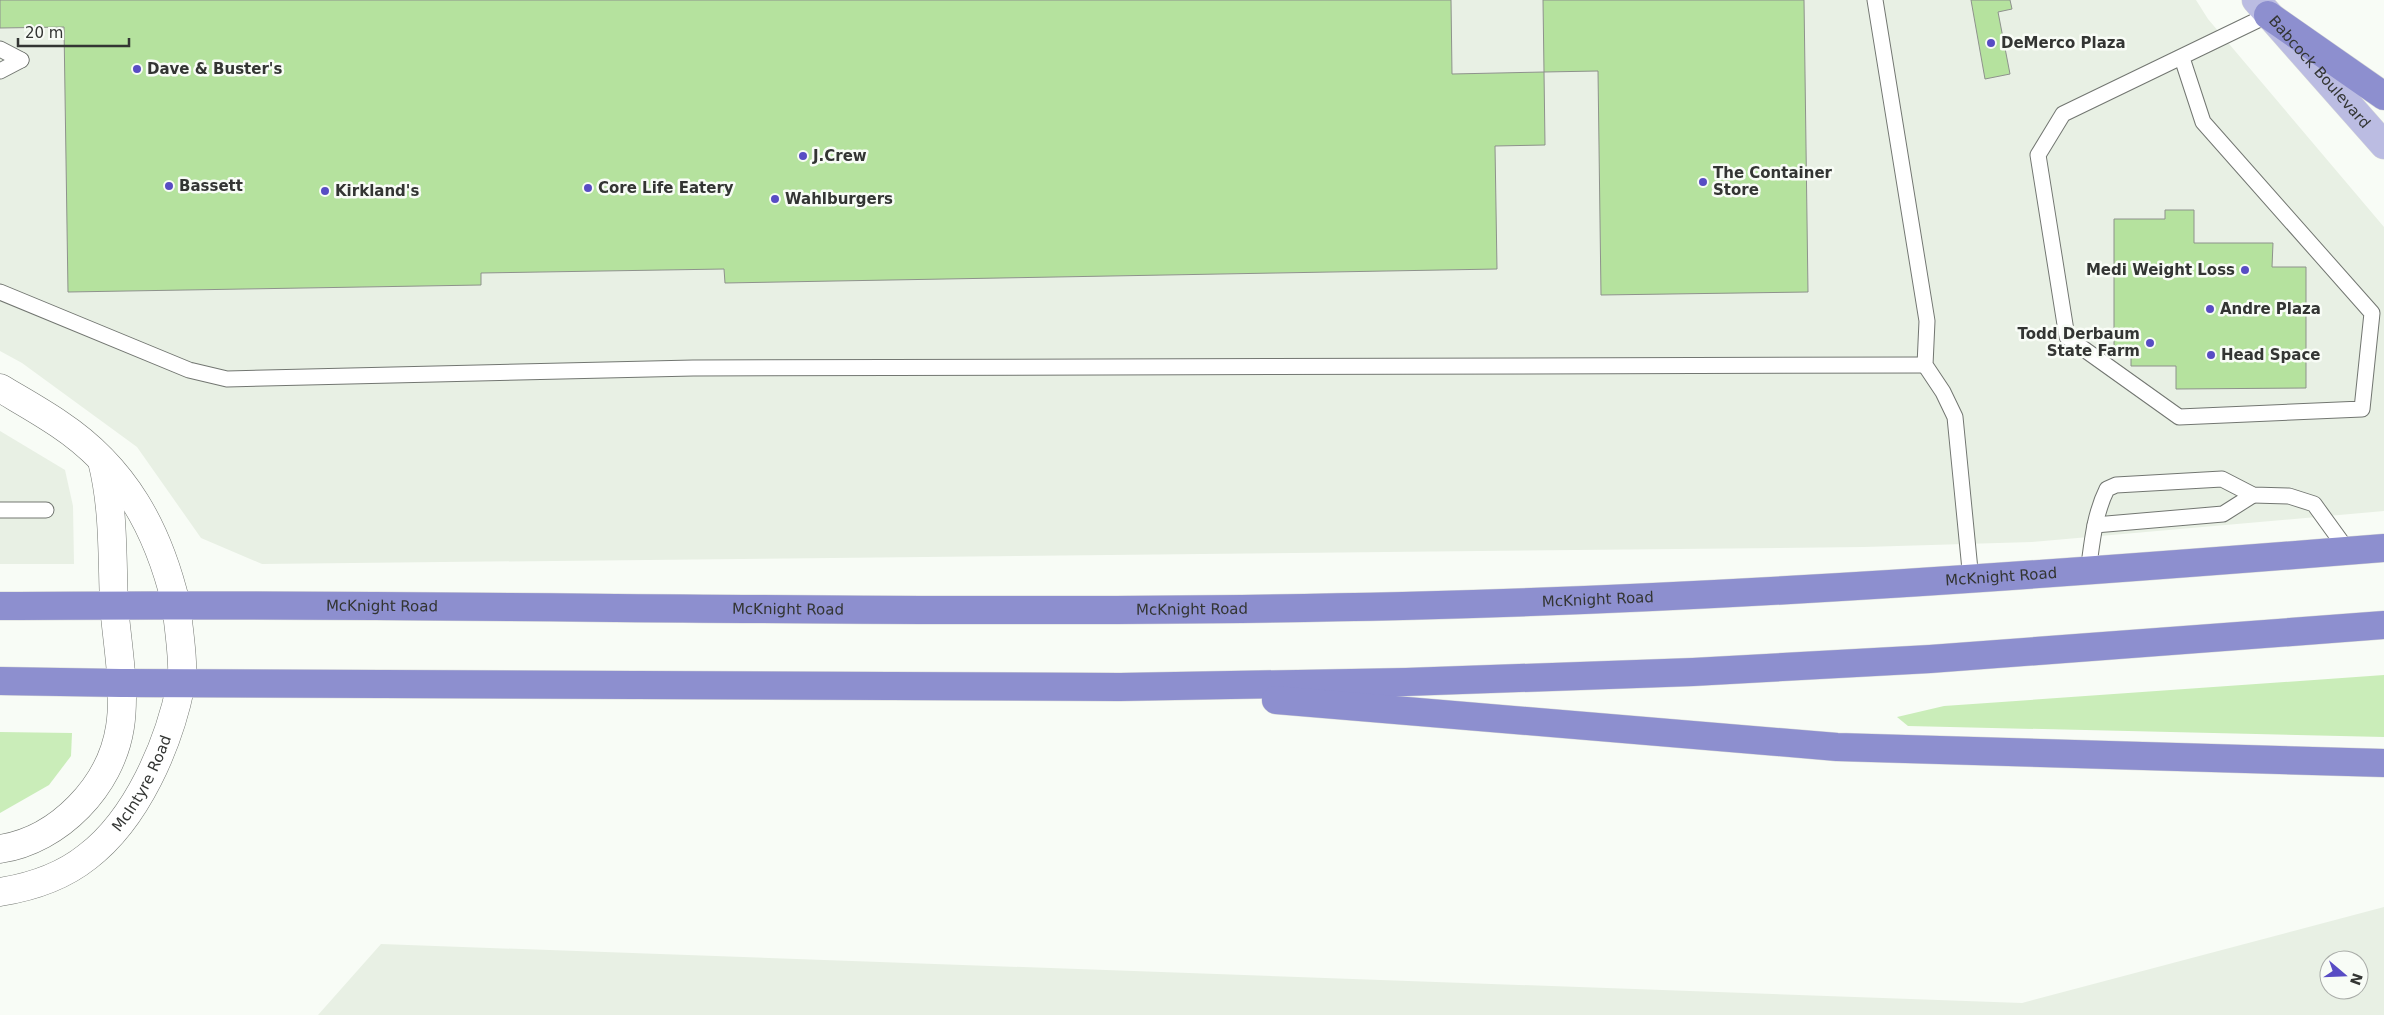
<svg xmlns="http://www.w3.org/2000/svg" width="2384" height="1015" viewBox="0 0 2384 1015" font-family="'DejaVu Sans',sans-serif">
  <style>
    .built { fill: #e8f0e4; fill-rule: evenodd }
    .green { fill: #caedb9 }
    .building { fill: #b5e29e; stroke: #8e928c }
    .lines { fill: none; stroke-linecap: round; stroke-linejoin: round }
    .lane-casing { stroke: #727671; stroke-width: 17 }
    .street-casing { stroke: #727671; stroke-width: 29 }
    .secondary-casing { stroke: #727671; stroke-width: 29 }
    .primary-casing { stroke: #d6d7d6; stroke-width: 29 }
    .highway-casing { stroke: #d6d7d6; stroke-width: 29 }
    .lane { stroke: #fff; stroke-width: 15 }
    .street { stroke: #fff; stroke-width: 28 }
    .secondary { stroke: #fff; stroke-width: 28 }
    .primary { stroke: #bbbce2; stroke-width: 28 }
    .highway { stroke: #8d8fcf; stroke-width: 28 }
    .poi-dot { fill: #584cc4; stroke: #f8fcf6; stroke-width: 2 }
    .labels { text-anchor: middle; dominant-baseline: central; stroke-width: 5; stroke-linejoin: round; paint-order: stroke }
    .poi-label { font-size: 15px; font-weight: bold; fill: #333533; stroke: #f8fcf6; text-anchor: start }
    .street-label { font-size: 15px; fill: #333533; stroke: #f8fcf6 }
  </style>
  <rect width="100%" height="100%" fill="#f8fcf6"/>
  <g class="built">
    <polygon points="0,0 2196,0 2208,19 2384,227 2384,511 2032,542 1864,547 262,564 201,538 137,447 22,363 0,351"/>
    <polygon points="0,431 65,470 73,506 74,564 0,564"/>
    <path d="M2384 907V1015H318L381 944 2022 1003ZM2329 960H2359V990H2329Z"/>
  </g>
  <g class="green">
    <polygon points="2384,675 2384,737 1908,726 1897,717 1944,706"/>
    <polygon points="0,732 72,733 71,756 49,785 0,813"/>
  </g>
  <g class="building">
    <polygon points="0,0 1451,0 1452,74 1544,72 1545,145 1495,146 1497,269 725,283 724,269 481,273 481,285 68,292 64,27 0,28"/>
    <polygon points="1543,0 1804,0 1808,292 1601,295 1598,71 1544,72"/>
    <polygon points="1971,0 2010,0 2012,9 1998,12 2010,74 1985,79"/>
    <polygon points="2165,210 2194,210 2194,243 2273,243 2272,267 2306,267 2306,388 2176,389 2176,366 2131,366 2131,351 2114,351 2114,219 2165,219"/>
  </g>
  <g class="lines">
    <defs>
      <g id="lane">
        <polyline points="1875,0 1927,321 1925,365 1943,392 1955,417 1971,580"/>
        <polyline points="0,49 21,60"/>
        <polyline points="2182,58 2203,122 2372,313 2362,409 2179,417 2067,337 2038,155 2063,114 2268,15"/>
        <polyline points="0,71 21,60"/>
        <polyline points="0,292 189,370 227,379 693,368 1925,365"/>
        <polyline points="0,510 46,510"/>
        <polyline points="2095,525 2223,514 2253,495"/>
        <path d="M2088 572C2092 544 2094 515 2107 489L2116 485 2222 479 2253 495 2289 496 2314 504 2348 551"/>
      </g>
      <g id="street">
        <path d="M0 388C20 400 40 411 59 424 125 468 158 529 176 604"/>
        <path d="M102 461C114 508 112 557 114 605"/>
      </g>
      <g id="secondary">
        <path d="M0 849C59 840 111 786 120 727 126 688 117 644 114 605"/>
        <path id="s1" d="M0 892C31 887 62 877 87 857 137 819 169 744 181 684 185 667 178 624 176 604"/>
      </g>
      <g id="primary">
        <path id="s2" d="M2256 0 2384 145"/>
      </g>
      <g id="highway">
        <polyline points="2268,15 2384,96"/>
        <path id="s3" d="M0 606C468 602 935 617 1403 606 1731 598 2057 574 2384 548"/>
        <polyline points="0,681 121,683 1120,687 1406,682 1693,672 1930,659 2384,625"/>
        <polyline points="1276,700 1837,747 2384,763"/>
      </g>
    </defs>
    <use href="#lane" class="lane-casing"/>
    <use href="#street" class="street-casing"/>
    <use href="#secondary" class="secondary-casing"/>
    <use href="#primary" class="primary-casing"/>
    <use href="#highway" class="highway-casing"/>
    <use href="#lane" class="lane"/>
    <use href="#street" class="street"/>
    <use href="#secondary" class="secondary"/>
    <use href="#primary" class="primary"/>
    <use href="#highway" class="highway"/>
  </g>
  <g class="poi-dot">
    <circle cx="1991" cy="43" r="5"/>
    <circle cx="137" cy="69" r="5"/>
    <circle cx="803" cy="156" r="5"/>
    <circle cx="1703" cy="182" r="5"/>
    <circle cx="169" cy="186" r="5"/>
    <circle cx="588" cy="188" r="5"/>
    <circle cx="325" cy="191" r="5"/>
    <circle cx="775" cy="199" r="5"/>
    <circle cx="2245" cy="270" r="5"/>
    <circle cx="2210" cy="309" r="5"/>
    <circle cx="2150" cy="343" r="5"/>
    <circle cx="2211" cy="355" r="5"/>
  </g>
  <g class="labels">
    <g class="poi-label">
      <text x="2001" y="43">DeMerco Plaza</text>
      <text x="147" y="69">Dave &amp; Buster's</text>
      <text x="813" y="156">J.Crew</text>
      <text x="1713" y="173">The Container<tspan x="1713" dy="17">Store</tspan></text>
      <text x="179" y="186">Bassett</text>
      <text x="598" y="188">Core Life Eatery</text>
      <text x="335" y="191">Kirkland's</text>
      <text x="785" y="199">Wahlburgers</text>
      <text x="2235" y="270" text-anchor="end">Medi Weight Loss</text>
      <text x="2220" y="309">Andre Plaza</text>
      <text x="2140" y="334" text-anchor="end">Todd Derbaum<tspan x="2140" dy="17">State Farm</tspan></text>
      <text x="2221" y="355">Head Space</text>
    </g>
    <g class="street-label">
      <text stroke="none"><textPath href="#s2" startOffset="96">Babcock Boulevard</textPath></text>
      <text stroke="none"><textPath href="#s3" startOffset="2002">McKnight Road</textPath></text>
      <text stroke="none"><textPath href="#s3" startOffset="1598">McKnight Road</textPath></text>
      <text stroke="none"><textPath href="#s3" startOffset="382">McKnight Road</textPath></text>
      <text stroke="none"><textPath href="#s3" startOffset="788">McKnight Road</textPath></text>
      <text stroke="none"><textPath href="#s3" startOffset="1192">McKnight Road</textPath></text>
      <text stroke="none"><textPath href="#s1" startOffset="188">McIntyre Road</textPath></text>
    </g>
  </g>
  <g transform="translate(2344 975) rotate(109)"><circle r="24" fill="#f8fcf6" stroke="#a9aca8"/>
  <path d="M0-4L9 19L0 12L-9 19Z" fill="#584cc4"/>
  <text y="-8" font-size="14" font-weight="bold" text-anchor="middle" fill="#333533">N</text>
  </g>
  <path d="M18 38v8h111v-8" fill="none" stroke="#333533" stroke-width="2.5"/>
  <text x="25" y="38" font-size="15" fill="#333533" stroke="#f8fcf6" stroke-width="4" paint-order="stroke">20 m</text>
</svg>
